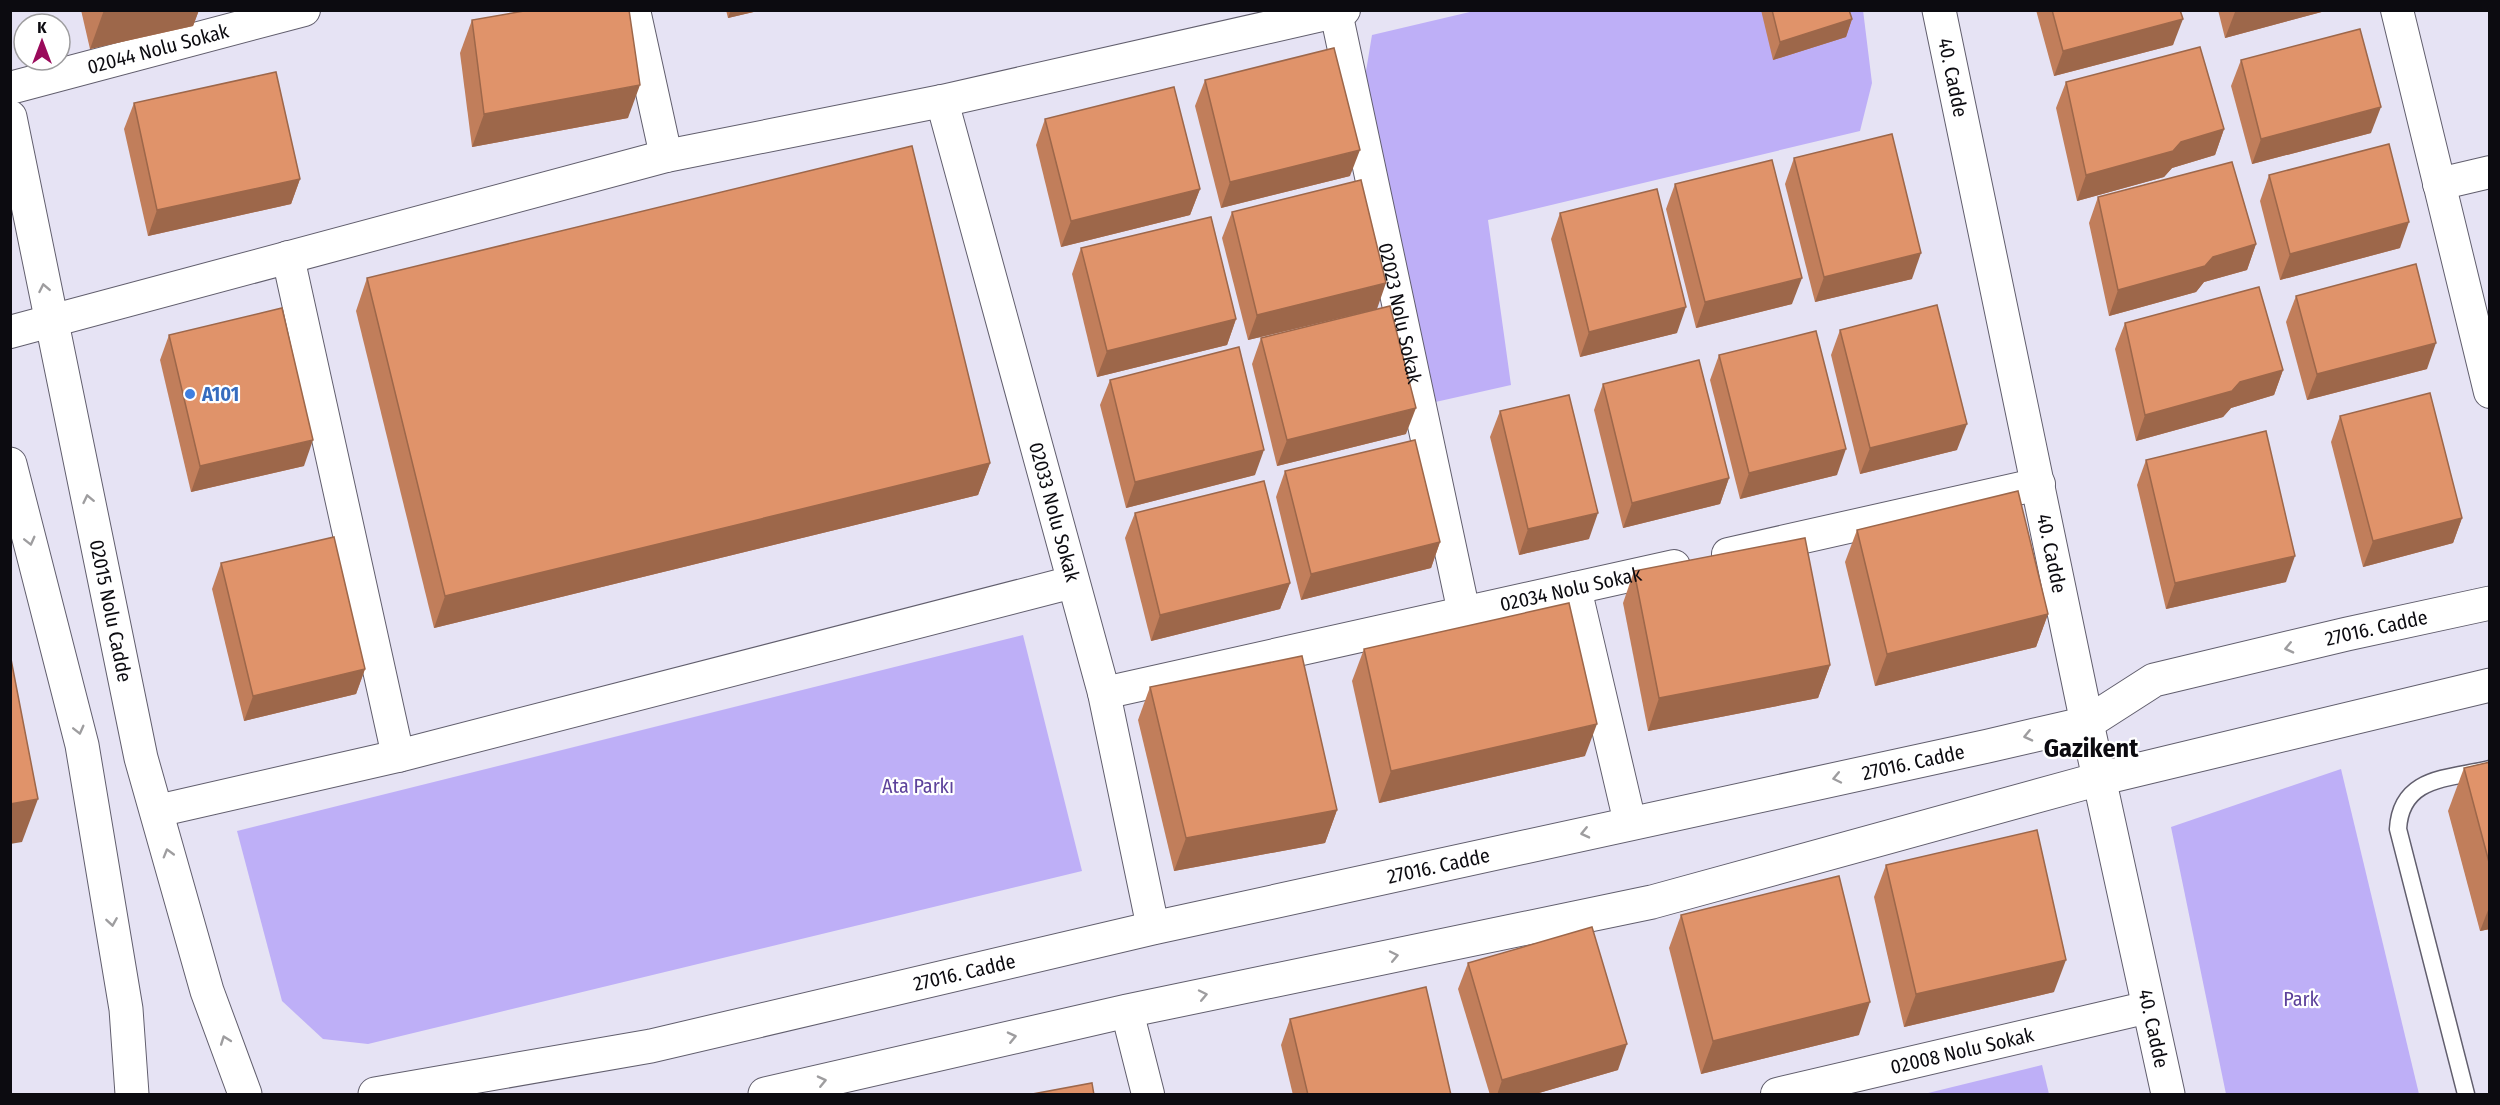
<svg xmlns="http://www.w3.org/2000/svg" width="2500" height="1105" viewBox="0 0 2500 1105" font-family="'Fira Sans Condensed',sans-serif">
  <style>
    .park { fill: #beaff7 }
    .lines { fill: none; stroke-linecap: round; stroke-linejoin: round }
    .lane-casing { stroke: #615e6d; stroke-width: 19 }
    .street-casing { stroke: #615e6d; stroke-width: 34 }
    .secondary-casing { stroke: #615e6d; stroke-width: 35 }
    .lane { stroke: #fff; stroke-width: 16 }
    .street { stroke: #fff; stroke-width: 32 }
    .secondary { stroke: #fff; stroke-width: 33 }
    .wall { fill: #c17e5b }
    .shaded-wall { fill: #9d674a }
    .building { fill: #e0936a; stroke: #9d674a; stroke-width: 1.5 }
    .oneway { stroke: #9e9d9f }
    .shop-dot { fill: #3f7fe0; stroke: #fff; stroke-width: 2 }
    .labels { text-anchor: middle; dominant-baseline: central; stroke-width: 4.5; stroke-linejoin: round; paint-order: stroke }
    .street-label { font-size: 20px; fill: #0c0b10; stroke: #fff }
    .shop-label { font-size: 20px; font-weight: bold; fill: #366cbe; stroke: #fff; text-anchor: start }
    .park-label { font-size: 20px; fill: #5d429b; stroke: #fff }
    .district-label { font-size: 26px; font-weight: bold; fill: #0c0b10; stroke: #fff }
  </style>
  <rect width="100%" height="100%" fill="#e6e3f4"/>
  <g class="park">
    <polygon points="1863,10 1872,83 1860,131 1488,220 1511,385 1431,403 1365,77 1372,35 1474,11"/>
    <polygon points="1023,635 1082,871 368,1044 323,1039 282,1001 237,831"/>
    <polygon points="2341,769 2419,1094 2226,1094 2171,827"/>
    <polygon points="2042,1065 2049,1094 1924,1094"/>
  </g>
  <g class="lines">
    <defs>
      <path id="lane" d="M2466 1094 2398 829C2401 776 2448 779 2490 769"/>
      <g id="street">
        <polyline points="634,10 666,156"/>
        <polyline points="2397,10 2490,392"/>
        <path id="s1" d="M1336 12 1464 613"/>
        <path id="s2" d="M10 88 304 10"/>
        <path id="s3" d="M942 101 1104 693 1153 928"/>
        <polyline points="2439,184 2490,172"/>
        <polyline points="288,257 398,756"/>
        <polyline points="10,332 666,156 942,101 1344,10"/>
        <polyline points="1728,554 2039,484"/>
        <polyline points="1575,588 1630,823"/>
        <path id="s4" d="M1104 693 1674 566"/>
        <polyline points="157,811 398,756 1073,582"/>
        <polyline points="1127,1011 1148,1094"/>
        <path id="s5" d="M1777 1094 2149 1007"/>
      </g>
      <g id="secondary">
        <path id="s6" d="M1939 10 2087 723 2168 1094"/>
        <path id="s7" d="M10 117 141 758 207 991 245 1094"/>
        <polyline points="10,464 82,745 126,1009 132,1094"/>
        <path id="s8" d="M375 1094 651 1046 1153 928 1988 746 2087 723 2154 680 2347 634 2490 603"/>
        <polyline points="765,1094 1127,1011 1652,902 2099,779 2490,685"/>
      </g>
    </defs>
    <use href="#lane" class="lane-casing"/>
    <use href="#street" class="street-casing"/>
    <use href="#secondary" class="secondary-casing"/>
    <use href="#lane" class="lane"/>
    <use href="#street" class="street"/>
    <use href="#secondary" class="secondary"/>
  </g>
  <g class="wall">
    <polygon points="81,10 199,10 193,26 90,49"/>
    <polygon points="726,10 762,10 728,18"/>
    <polygon points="1761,10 1849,10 1852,19 1846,37 1773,60"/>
    <polygon points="2036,10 2180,10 2173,45 2054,76"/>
    <polygon points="2218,10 2329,10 2225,38"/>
    <polygon points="472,20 628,118 472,147 460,53"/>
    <polygon points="2241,60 2371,133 2252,164 2231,86"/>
    <polygon points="1205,80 1350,176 1221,208 1195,106"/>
    <polygon points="2066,82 2224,129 2215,155 2172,168 2164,177 2077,201 2056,108"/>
    <polygon points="134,103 300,179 291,204 148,236 124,129"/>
    <polygon points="1045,119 1200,189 1190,215 1061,247 1036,145"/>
    <polygon points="1794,158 1912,279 1815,302 1785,184"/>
    <polygon points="2269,175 2400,248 2280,280 2260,201"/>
    <polygon points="1675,184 1792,304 1696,328 1666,209"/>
    <polygon points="2098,197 2256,244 2247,270 2204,282 2196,292 2109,316 2089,223"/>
    <polygon points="1232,212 1377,309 1248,340 1222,238"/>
    <polygon points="1560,213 1677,333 1580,357 1551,239"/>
    <polygon points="1081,248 1236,319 1227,345 1097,377 1072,274"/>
    <polygon points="367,278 990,463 978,495 434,628 356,311"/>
    <polygon points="2296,296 2427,369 2307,400 2286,322"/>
    <polygon points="2125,323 2283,370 2274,395 2231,408 2223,417 2136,441 2115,349"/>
    <polygon points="1840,330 1957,450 1860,474 1831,355"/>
    <polygon points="169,335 304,466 191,492 160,360"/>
    <polygon points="1261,338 1406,434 1277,466 1252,364"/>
    <polygon points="1719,355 1837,475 1740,499 1710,380"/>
    <polygon points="1110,380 1255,475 1126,508 1100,405"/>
    <polygon points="1603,384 1729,478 1720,504 1623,528 1594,410"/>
    <polygon points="1500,411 1589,539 1519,555 1490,437"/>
    <polygon points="2340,416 2462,518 2453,543 2363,567 2331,442"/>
    <polygon points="2146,460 2286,582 2166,609 2137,485"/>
    <polygon points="1285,471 1440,542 1431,568 1301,600 1276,497"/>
    <polygon points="1135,513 1290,583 1280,609 1151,641 1125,538"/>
    <polygon points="1857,530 2048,614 2036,647 1875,686 1845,562"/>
    <polygon points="221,563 365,669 356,694 244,721 212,589"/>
    <polygon points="1634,571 1830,665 1818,698 1648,731 1623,603"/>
    <polygon points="1364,649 1585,756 1379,803 1352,681"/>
    <polygon points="1150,687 1337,810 1325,843 1174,871 1138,720"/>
    <polygon points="2490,762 2490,929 2480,931 2448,811 2464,768"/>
    <polygon points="1886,865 2054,992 1904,1027 1874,897"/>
    <polygon points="1681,915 1859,1035 1701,1074 1669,948"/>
    <polygon points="1468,963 1618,1070 1532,1095 1490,1095 1458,989"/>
    <polygon points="1290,1019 1451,1095 1293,1095 1281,1045"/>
  </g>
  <g class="shaded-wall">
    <polygon points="104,10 199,10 193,26 90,49"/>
    <polygon points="731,10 762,10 728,18"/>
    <polygon points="2240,10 2329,10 2225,38 2235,12"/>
    <polygon points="1852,19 1846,37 1773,60 1780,42"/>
    <polygon points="2183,19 2173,45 2054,76 2063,51"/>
    <polygon points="640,85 628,118 472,147 484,114"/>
    <polygon points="2381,107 2371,133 2252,164 2261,139"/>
    <polygon points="2224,129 2215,155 2172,168 2164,177 2077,201 2086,175 2181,142"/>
    <polygon points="1360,150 1350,176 1221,208 1230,182"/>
    <polygon points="300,179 291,204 148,236 157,210"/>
    <polygon points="1200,189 1190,215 1061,247 1071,221"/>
    <polygon points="2409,222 2400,248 2280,280 2290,254"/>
    <polygon points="2256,244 2247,270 2204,282 2196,292 2109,316 2118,290 2213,257"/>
    <polygon points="1921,253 1912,279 1815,302 1824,277"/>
    <polygon points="1802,278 1792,304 1696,328 1705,302"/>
    <polygon points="1386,283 1377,309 1248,340 1257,315"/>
    <polygon points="1686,307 1677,333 1580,357 1589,332"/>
    <polygon points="1236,319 1227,345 1097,377 1107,351"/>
    <polygon points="2436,343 2427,369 2307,400 2317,374"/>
    <polygon points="2283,370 2274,395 2231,408 2223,417 2136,441 2145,415 2240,382"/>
    <polygon points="1416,408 1406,434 1277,466 1287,440"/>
    <polygon points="1967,424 1957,450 1860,474 1870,448"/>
    <polygon points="313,440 304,466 191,492 200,466"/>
    <polygon points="1846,449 1837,475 1740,499 1749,473"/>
    <polygon points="1264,450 1255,475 1126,508 1135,482"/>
    <polygon points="990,463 978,495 434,628 445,596"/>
    <polygon points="1729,478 1720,504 1623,528 1632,503"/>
    <polygon points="1598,513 1589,539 1519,555 1528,529"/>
    <polygon points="2462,518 2453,543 2363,567 2373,541"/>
    <polygon points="1440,542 1431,568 1301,600 1311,574"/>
    <polygon points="2295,556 2286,582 2166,609 2175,583"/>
    <polygon points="1290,583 1280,609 1151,641 1160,615"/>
    <polygon points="2048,614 2036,647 1875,686 1887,654"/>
    <polygon points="1830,665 1818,698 1648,731 1659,698"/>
    <polygon points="365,669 356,694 244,721 253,696"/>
    <polygon points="1597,724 1585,756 1379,803 1391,771"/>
    <polygon points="38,799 22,842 10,844 10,804"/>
    <polygon points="1337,810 1325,843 1174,871 1186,838"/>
    <polygon points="2490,905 2490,929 2480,931"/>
    <polygon points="2066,960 2054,992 1904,1027 1916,994"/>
    <polygon points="1870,1002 1859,1035 1701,1074 1713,1041"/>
    <polygon points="1627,1044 1618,1070 1532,1095 1497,1095 1502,1080"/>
  </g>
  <g class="building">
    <polygon points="530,10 629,10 640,85 484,114 472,20"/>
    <polygon points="1772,10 1849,10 1852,19 1780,42"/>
    <polygon points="2052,10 2180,10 2183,19 2063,51"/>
    <polygon points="2360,29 2381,107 2261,139 2241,60"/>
    <polygon points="2200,47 2224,129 2181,142 2173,151 2086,175 2066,82"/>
    <polygon points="1334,48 1360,150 1230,182 1205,80"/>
    <polygon points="276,72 300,179 157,210 134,103"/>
    <polygon points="1174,87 1200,189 1071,221 1045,119"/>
    <polygon points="1892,134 1921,253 1824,277 1794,158"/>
    <polygon points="2389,144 2409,222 2290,254 2269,175"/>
    <polygon points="912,146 990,463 445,596 367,278"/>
    <polygon points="1772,160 1802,278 1705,302 1675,184"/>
    <polygon points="2232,162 2256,244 2213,257 2205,266 2118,290 2098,197"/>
    <polygon points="1361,180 1386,283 1257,315 1232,212"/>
    <polygon points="1657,189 1686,307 1589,332 1560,213"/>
    <polygon points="1211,217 1236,319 1107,351 1081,248"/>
    <polygon points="2416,264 2436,343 2317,374 2296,296"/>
    <polygon points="2259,287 2283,370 2240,382 2232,391 2145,415 2125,323"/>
    <polygon points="1937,305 1967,424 1870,448 1840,330"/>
    <polygon points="1390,306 1416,408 1287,440 1261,338"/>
    <polygon points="282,308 313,440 200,466 169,335"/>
    <polygon points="1816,331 1846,449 1749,473 1719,355"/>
    <polygon points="1239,347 1264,450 1135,482 1110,380"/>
    <polygon points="1699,360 1729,478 1632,503 1603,384"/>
    <polygon points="2430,393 2462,518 2373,541 2340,416"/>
    <polygon points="1569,395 1598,513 1528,529 1500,411"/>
    <polygon points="2266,431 2295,556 2175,583 2146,460"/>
    <polygon points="1415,440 1440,542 1311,574 1285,471"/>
    <polygon points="1264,481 1290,583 1160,615 1135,513"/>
    <polygon points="2018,491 2048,614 1887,654 1857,530"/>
    <polygon points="334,537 365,669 253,696 221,563"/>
    <polygon points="1805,538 1830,665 1659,698 1634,571"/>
    <polygon points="1569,603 1597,724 1391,771 1364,649"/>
    <polygon points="10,654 38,799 10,804"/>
    <polygon points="1302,656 1337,810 1186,838 1150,687"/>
    <polygon points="2490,762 2490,866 2464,768"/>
    <polygon points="2037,830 2066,960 1916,994 1886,865"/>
    <polygon points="1839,876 1870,1002 1713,1041 1681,915"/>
    <polygon points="1592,927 1627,1044 1502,1080 1468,963"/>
    <polygon points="1426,987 1451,1095 1308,1095 1290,1019"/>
    <polygon points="1092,1083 1094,1095 1027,1095"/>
  </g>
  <defs><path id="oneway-chevron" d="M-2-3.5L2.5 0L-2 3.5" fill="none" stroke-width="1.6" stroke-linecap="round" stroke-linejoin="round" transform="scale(1.5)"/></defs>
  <g class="oneway">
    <use href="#oneway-chevron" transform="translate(44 288) rotate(-101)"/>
    <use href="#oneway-chevron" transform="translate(88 499) rotate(-102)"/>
    <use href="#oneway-chevron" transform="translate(30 541) rotate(76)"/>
    <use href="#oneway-chevron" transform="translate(2289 648) rotate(167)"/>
    <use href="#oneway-chevron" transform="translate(79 730) rotate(76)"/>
    <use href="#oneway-chevron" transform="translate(2028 736) rotate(167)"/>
    <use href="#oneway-chevron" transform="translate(1837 778) rotate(168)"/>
    <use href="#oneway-chevron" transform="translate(1585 833) rotate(167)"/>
    <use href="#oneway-chevron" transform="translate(168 853) rotate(-106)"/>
    <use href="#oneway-chevron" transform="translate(112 922) rotate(81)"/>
    <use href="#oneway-chevron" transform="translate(1394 956) rotate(-12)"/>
    <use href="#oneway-chevron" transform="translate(1203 995) rotate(-12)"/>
    <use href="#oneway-chevron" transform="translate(1012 1037) rotate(-13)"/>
    <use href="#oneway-chevron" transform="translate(225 1040) rotate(-110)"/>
    <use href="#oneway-chevron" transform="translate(822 1081) rotate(-13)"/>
  </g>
  <circle class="shop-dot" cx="190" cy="394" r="6"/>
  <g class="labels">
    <g class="street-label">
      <text stroke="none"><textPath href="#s2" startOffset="153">02044 Nolu Sokak</textPath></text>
      <text stroke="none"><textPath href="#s6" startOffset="69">40. Cadde</textPath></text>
      <text stroke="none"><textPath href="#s1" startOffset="308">02023 Nolu Sokak</textPath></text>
      <text stroke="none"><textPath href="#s3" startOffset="426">02033 Nolu Sokak</textPath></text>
      <text stroke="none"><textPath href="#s6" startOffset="555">40. Cadde</textPath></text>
      <text stroke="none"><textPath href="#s4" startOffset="478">02034 Nolu Sokak</textPath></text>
      <text stroke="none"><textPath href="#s7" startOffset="504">02015 Nolu Cadde</textPath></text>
      <text stroke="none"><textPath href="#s8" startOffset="2060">27016. Cadde</textPath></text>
      <text stroke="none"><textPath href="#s8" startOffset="1574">27016. Cadde</textPath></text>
      <text stroke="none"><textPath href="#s8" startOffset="1088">27016. Cadde</textPath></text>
      <text stroke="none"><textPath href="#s8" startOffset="602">27016. Cadde</textPath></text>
      <text stroke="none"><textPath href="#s6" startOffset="1041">40. Cadde</textPath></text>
      <text stroke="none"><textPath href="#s5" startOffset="190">02008 Nolu Sokak</textPath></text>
    </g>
    <g class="shop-label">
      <text x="202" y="394">A101</text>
    </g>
    <g class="park-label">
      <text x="918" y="786">Ata Parkı</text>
      <text x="2301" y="999">Park</text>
    </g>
    <g class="district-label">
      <text x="2091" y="748">Gazikent</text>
    </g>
  </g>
  <rect width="2500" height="1105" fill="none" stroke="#0c0b10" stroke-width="24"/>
  <g transform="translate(42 42)"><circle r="28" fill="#ffffff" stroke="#9e9d9f" stroke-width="1.5"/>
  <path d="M0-4.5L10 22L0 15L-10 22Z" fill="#9a0a5b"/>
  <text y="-9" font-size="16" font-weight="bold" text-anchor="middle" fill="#0c0b10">K</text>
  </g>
</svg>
